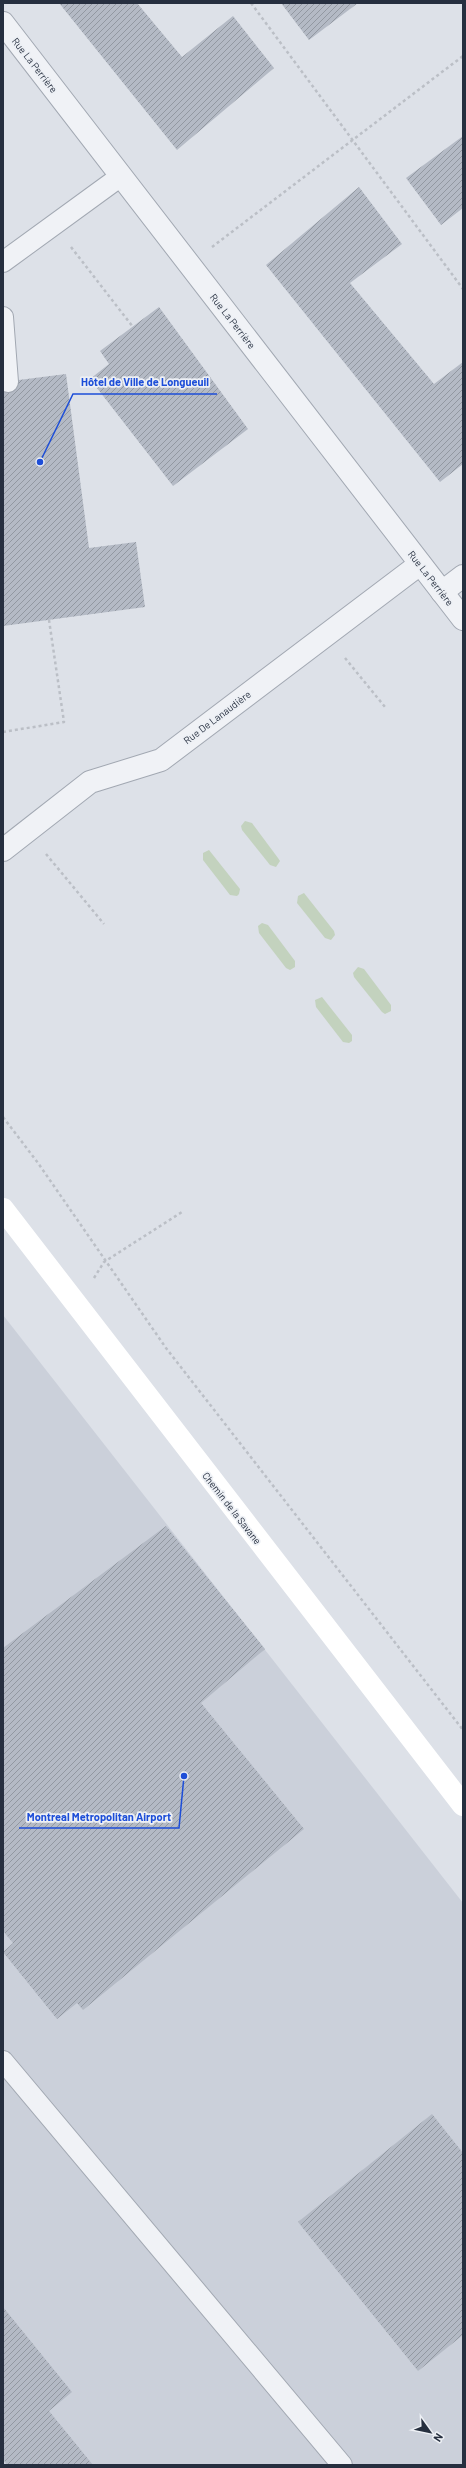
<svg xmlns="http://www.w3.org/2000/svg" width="466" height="2468" viewBox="0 0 466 2468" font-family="Barlow,sans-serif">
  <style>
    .built { fill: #cbd0da }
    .grass { fill: #c3d2be }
    .building { fill: url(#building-hatch) }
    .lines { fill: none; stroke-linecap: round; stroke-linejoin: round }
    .lane-casing { stroke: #a2a8b2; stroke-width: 22 }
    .street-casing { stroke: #a2a8b2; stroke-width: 24 }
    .path { stroke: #bbbfc6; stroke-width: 2.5; stroke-dasharray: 3 3; stroke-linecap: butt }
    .lane { stroke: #f0f2f6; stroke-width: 20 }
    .street { stroke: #f0f2f6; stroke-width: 22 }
    .secondary { stroke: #fff; stroke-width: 22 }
    .labels { text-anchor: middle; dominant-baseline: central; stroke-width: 3.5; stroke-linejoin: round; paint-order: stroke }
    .street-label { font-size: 10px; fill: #262f3f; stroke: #edf0f5 }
    .leader { fill: none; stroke: #1d4ed8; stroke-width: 1.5 }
    .callout-dot { fill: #1d4ed8; stroke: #edf0f5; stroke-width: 1.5 }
    .callout-label { font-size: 11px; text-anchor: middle; font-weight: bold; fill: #1d4ed8; stroke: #edf0f5; stroke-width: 3.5; stroke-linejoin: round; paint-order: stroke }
  </style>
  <defs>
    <pattern id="building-hatch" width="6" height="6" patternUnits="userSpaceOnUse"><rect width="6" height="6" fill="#b4bac5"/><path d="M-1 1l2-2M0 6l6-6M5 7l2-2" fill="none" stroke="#9298a1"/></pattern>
  </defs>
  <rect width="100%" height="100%" fill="#dde1e8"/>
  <polygon class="built" points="3,1315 463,1903 463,2465 3,2465"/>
  <g class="grass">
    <polygon points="245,821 252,823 278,858 280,861 276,867 270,865 242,830 241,826"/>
    <polygon points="209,850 240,889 239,894 237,896 230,895 203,860 203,853"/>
    <polygon points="304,893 334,931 335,935 331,940 325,938 297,903 298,896"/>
    <polygon points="262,923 268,925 295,961 295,967 290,970 286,968 259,933 258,926"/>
    <polygon points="358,967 364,969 391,1005 391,1011 385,1014 382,1012 354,977 353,973"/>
    <polygon points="322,997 352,1035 352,1041 349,1043 343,1042 316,1007 315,1000"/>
  </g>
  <g class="building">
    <polygon points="59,3 137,3 182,57 233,16 274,68 177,150"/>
    <polygon points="281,3 358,3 309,40"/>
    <polygon points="463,136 463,208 441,225 406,178"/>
    <polygon points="359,187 402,244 350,283 434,384 463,362 463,464 440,482 266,265"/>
    <polygon points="159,307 248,429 173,486 90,379 109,364 100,351"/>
    <polygon points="66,374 89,548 136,542 145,607 3,626 3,382"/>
    <polygon points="166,1526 265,1649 201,1703 304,1829 83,2010 77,2003 57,2019 3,1952 13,1943 3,1931 3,1648"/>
    <polygon points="432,2114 463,2153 463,2335 418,2371 298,2222"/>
    <polygon points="3,2307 72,2392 49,2411 93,2465 7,2465 3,2459"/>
  </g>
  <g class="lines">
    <defs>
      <g id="lane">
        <polyline points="3,262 121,176"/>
        <polyline points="3,317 8,382"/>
        <polyline points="3,2061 342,2465"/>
      </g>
      <g id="street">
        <polyline points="3,23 463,619"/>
        <polyline points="442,592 463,576"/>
        <polyline points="3,850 90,782 161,760 420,564"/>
      </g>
    </defs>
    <use href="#lane" class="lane-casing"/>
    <use href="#street" class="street-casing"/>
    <g class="path">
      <polyline points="251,3 463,289"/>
      <polyline points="71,247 133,327"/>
      <polyline points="212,247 463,56"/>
      <polyline points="345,658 385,707"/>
      <polyline points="3,732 64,722 49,620"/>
      <polyline points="46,854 104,924"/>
      <polyline points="3,1117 38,1163 166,1348 463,1730"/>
      <polyline points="94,1278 104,1262 182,1212"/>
    </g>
    <use href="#lane" class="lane"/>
    <use href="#street" class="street"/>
    <polyline class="secondary" points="3,1209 463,1805"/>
  </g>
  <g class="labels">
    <g class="street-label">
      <text transform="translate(35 65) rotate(52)">Rue La Perrière</text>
      <text transform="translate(233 321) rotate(52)">Rue La Perrière</text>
      <text transform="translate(431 578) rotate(52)">Rue La Perrière</text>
      <text transform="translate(217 717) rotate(-37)">Rue De Lanaudière</text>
      <text transform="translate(232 1508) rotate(52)">Chemin de la Savane</text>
    </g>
  </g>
  <path class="leader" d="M40 462L73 394H217M184 1776L179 1828H19"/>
  <g class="callout-dot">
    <circle cx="40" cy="462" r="4"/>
    <circle cx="184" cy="1776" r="4"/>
  </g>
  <g class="callout-label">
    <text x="145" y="386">Hôtel de Ville de Longueuil</text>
    <text x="99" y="1821">Montreal Metropolitan Airport</text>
  </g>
  <rect width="466" height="2468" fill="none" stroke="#262f3f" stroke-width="8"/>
  <g transform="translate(430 2432) rotate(123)" stroke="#edf0f5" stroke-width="3" paint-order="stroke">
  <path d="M0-3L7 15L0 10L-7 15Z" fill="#262f3f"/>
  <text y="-6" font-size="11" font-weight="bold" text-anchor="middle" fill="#262f3f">N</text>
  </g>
</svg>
